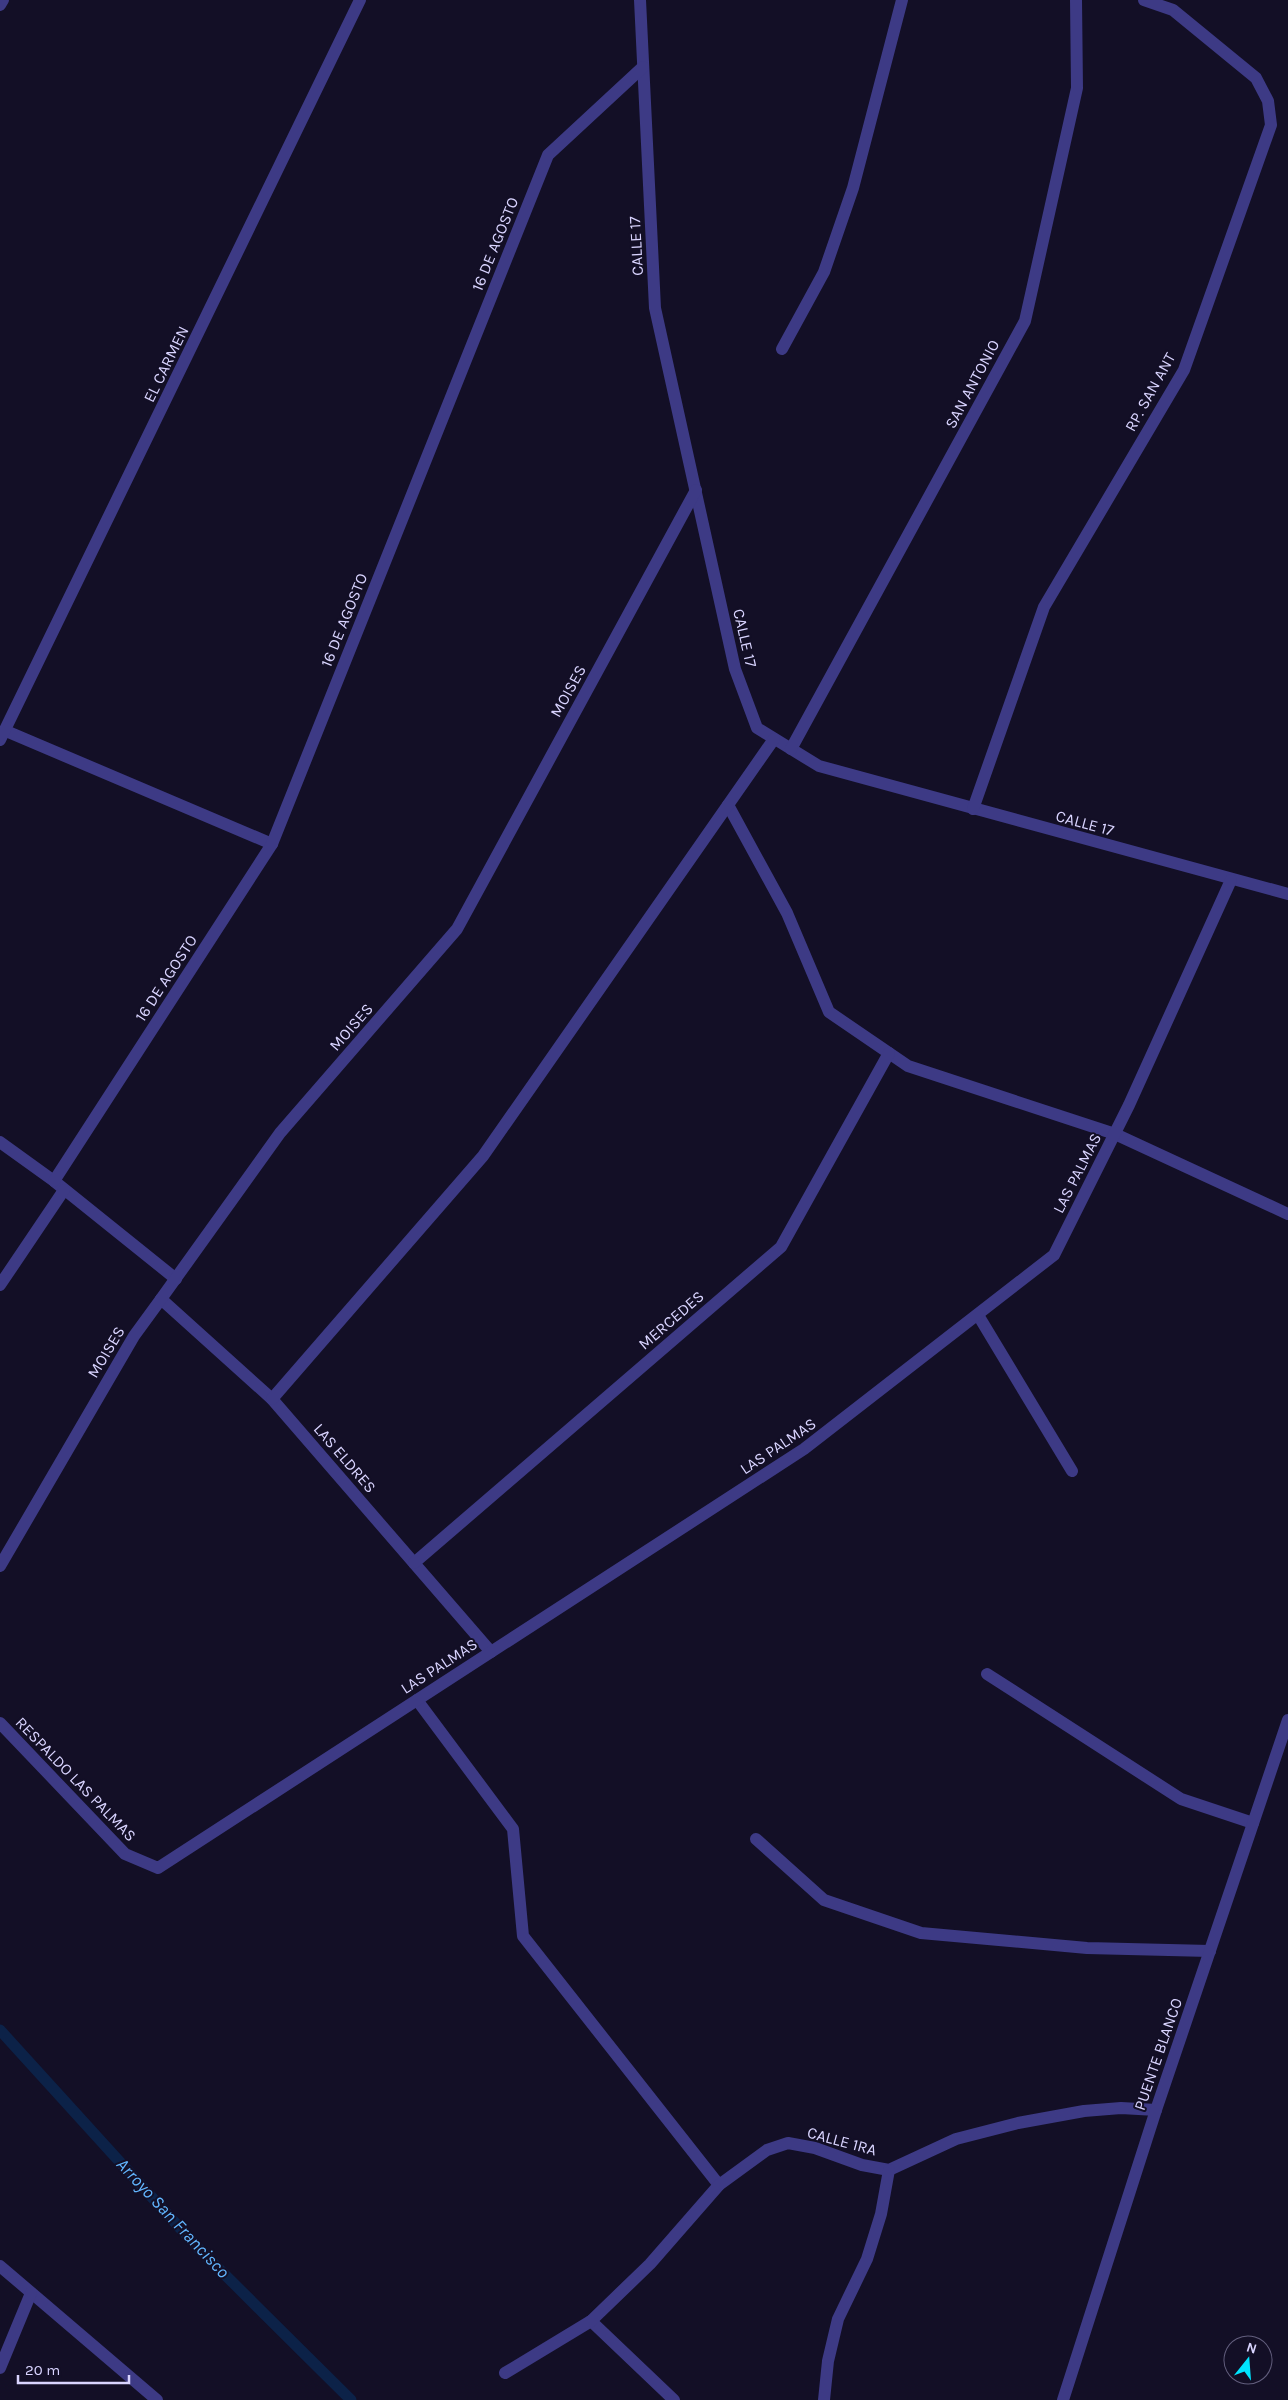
<svg xmlns="http://www.w3.org/2000/svg" width="1288" height="2400" viewBox="0 0 1288 2400" font-family="Karla,sans-serif">
  <style>
    .lines { fill: none; stroke-linecap: round; stroke-linejoin: round }
    .stream { stroke: #0c2248; stroke-width: 11 }
    .minor { stroke: #3d3a85; stroke-width: 12 }
    .labels { text-anchor: middle; dominant-baseline: central; stroke-width: 4; stroke-linejoin: round; paint-order: stroke }
    .street-label { font-size: 16px; fill: #d9d4ff; stroke: #130f26 }
    .water-label { font-size: 18px; font-style: italic; fill: #62b6ff; stroke: #130f26 }
  </style>
  <rect width="100%" height="100%" fill="#130f26"/>
  <g class="lines">
    <polyline class="stream" points="0,2030 199,2249 351,2400"/>
    <g class="minor">
      <polyline points="640,0 655,308 735,669 757,728 819,766 1288,894"/>
      <polyline points="0,5 3,0"/>
      <polyline points="782,349 824,272 853,188 902,0"/>
      <polyline points="6,731 272,844"/>
      <polyline points="0,740 360,0"/>
      <polyline points="791,749 1025,321 1077,88 1076,0"/>
      <polyline points="728,805 787,913 829,1012 908,1066 1115,1134 1288,1214"/>
      <polyline points="973,809 1044,607 1184,370 1271,125 1268,101 1256,78 1173,10 1144,0"/>
      <polyline points="0,1142 54,1181 176,1279"/>
      <polyline points="54,1181 272,844 548,155 643,67"/>
      <polyline points="0,1285 64,1190"/>
      <polyline points="161,1299 272,1399 491,1652"/>
      <polyline points="978,1315 1072,1471"/>
      <polyline points="272,1399 483,1156 774,739"/>
      <polyline points="414,1563 781,1247 889,1053"/>
      <polyline points="0,1566 134,1336 161,1299 280,1133 457,929 696,490"/>
      <polyline points="987,1674 1181,1799 1253,1823"/>
      <polyline points="417,1700 513,1829 523,1936 719,2185"/>
      <polyline points="0,1723 125,1854 158,1868 804,1449 1054,1255 1129,1105 1231,880"/>
      <polyline points="756,1839 824,1900 921,1933 1087,1948 1210,1951"/>
      <polyline points="0,2266 157,2400"/>
      <polyline points="591,2321 674,2400"/>
      <polyline points="0,2368 31,2293"/>
      <polyline points="505,2373 591,2321 650,2264 719,2185 767,2150 788,2143 815,2148 862,2165 889,2170 956,2139 1018,2123 1084,2111 1121,2108 1156,2110"/>
      <polyline points="824,2400 828,2361 838,2319 867,2259 881,2214 889,2170"/>
      <polyline points="1063,2400 1156,2110 1288,1720"/>
    </g>
  </g>
  <g class="labels">
    <g class="street-label">
      <text transform="translate(495 244) rotate(-68)">16 DE AGOSTO</text>
      <text transform="translate(636 246) rotate(-93)">CALLE 17</text>
      <text transform="translate(166 364) rotate(-64)">EL CARMEN</text>
      <text transform="translate(972 384) rotate(-62)">SAN ANTONIO</text>
      <text transform="translate(1150 392) rotate(-61)">RP. SAN ANT</text>
      <text transform="translate(344 620) rotate(-68)">16 DE AGOSTO</text>
      <text transform="translate(745 638) rotate(77)">CALLE 17</text>
      <text transform="translate(568 691) rotate(-61)">MOISES</text>
      <text transform="translate(1085 823) rotate(15)">CALLE 17</text>
      <text transform="translate(166 978) rotate(-57)">16 DE AGOSTO</text>
      <text transform="translate(351 1027) rotate(-49)">MOISES</text>
      <text transform="translate(1077 1173) rotate(-63)">LAS PALMAS</text>
      <text transform="translate(671 1320) rotate(-41)">MERCEDES</text>
      <text transform="translate(106 1352) rotate(-59)">MOISES</text>
      <text transform="translate(778 1446) rotate(-34)">LAS PALMAS</text>
      <text transform="translate(345 1458) rotate(49)">LAS ELDRES</text>
      <text transform="translate(439 1666) rotate(-33)">LAS PALMAS</text>
      <text transform="translate(76 1779) rotate(46)">RESPALDO LAS PALMAS</text>
      <text transform="translate(1158 2054) rotate(-71)">PUENTE BLANCO</text>
      <text transform="translate(842 2141) rotate(15)">CALLE 1RA</text>
    </g>
    <g class="water-label">
      <text transform="translate(173 2218) rotate(47)">Arroyo San Francisco</text>
    </g>
  </g>
  <g transform="translate(1248 2360) rotate(17)"><circle r="24" fill="#130f26" stroke="#625e7d"/>
  <path d="M0-4L9 19L0 12L-9 19Z" fill="#00e5ff"/>
  <text y="-8" font-size="14" font-weight="bold" text-anchor="middle" fill="#d9d4ff">N</text>
  </g>
  <path d="M18 2375v8h111v-8" fill="none" stroke="#d9d4ff" stroke-width="2.5"/>
  <text x="25" y="2375" font-size="15" fill="#d9d4ff" stroke="#130f26" stroke-width="4" paint-order="stroke">20 m</text>
</svg>
